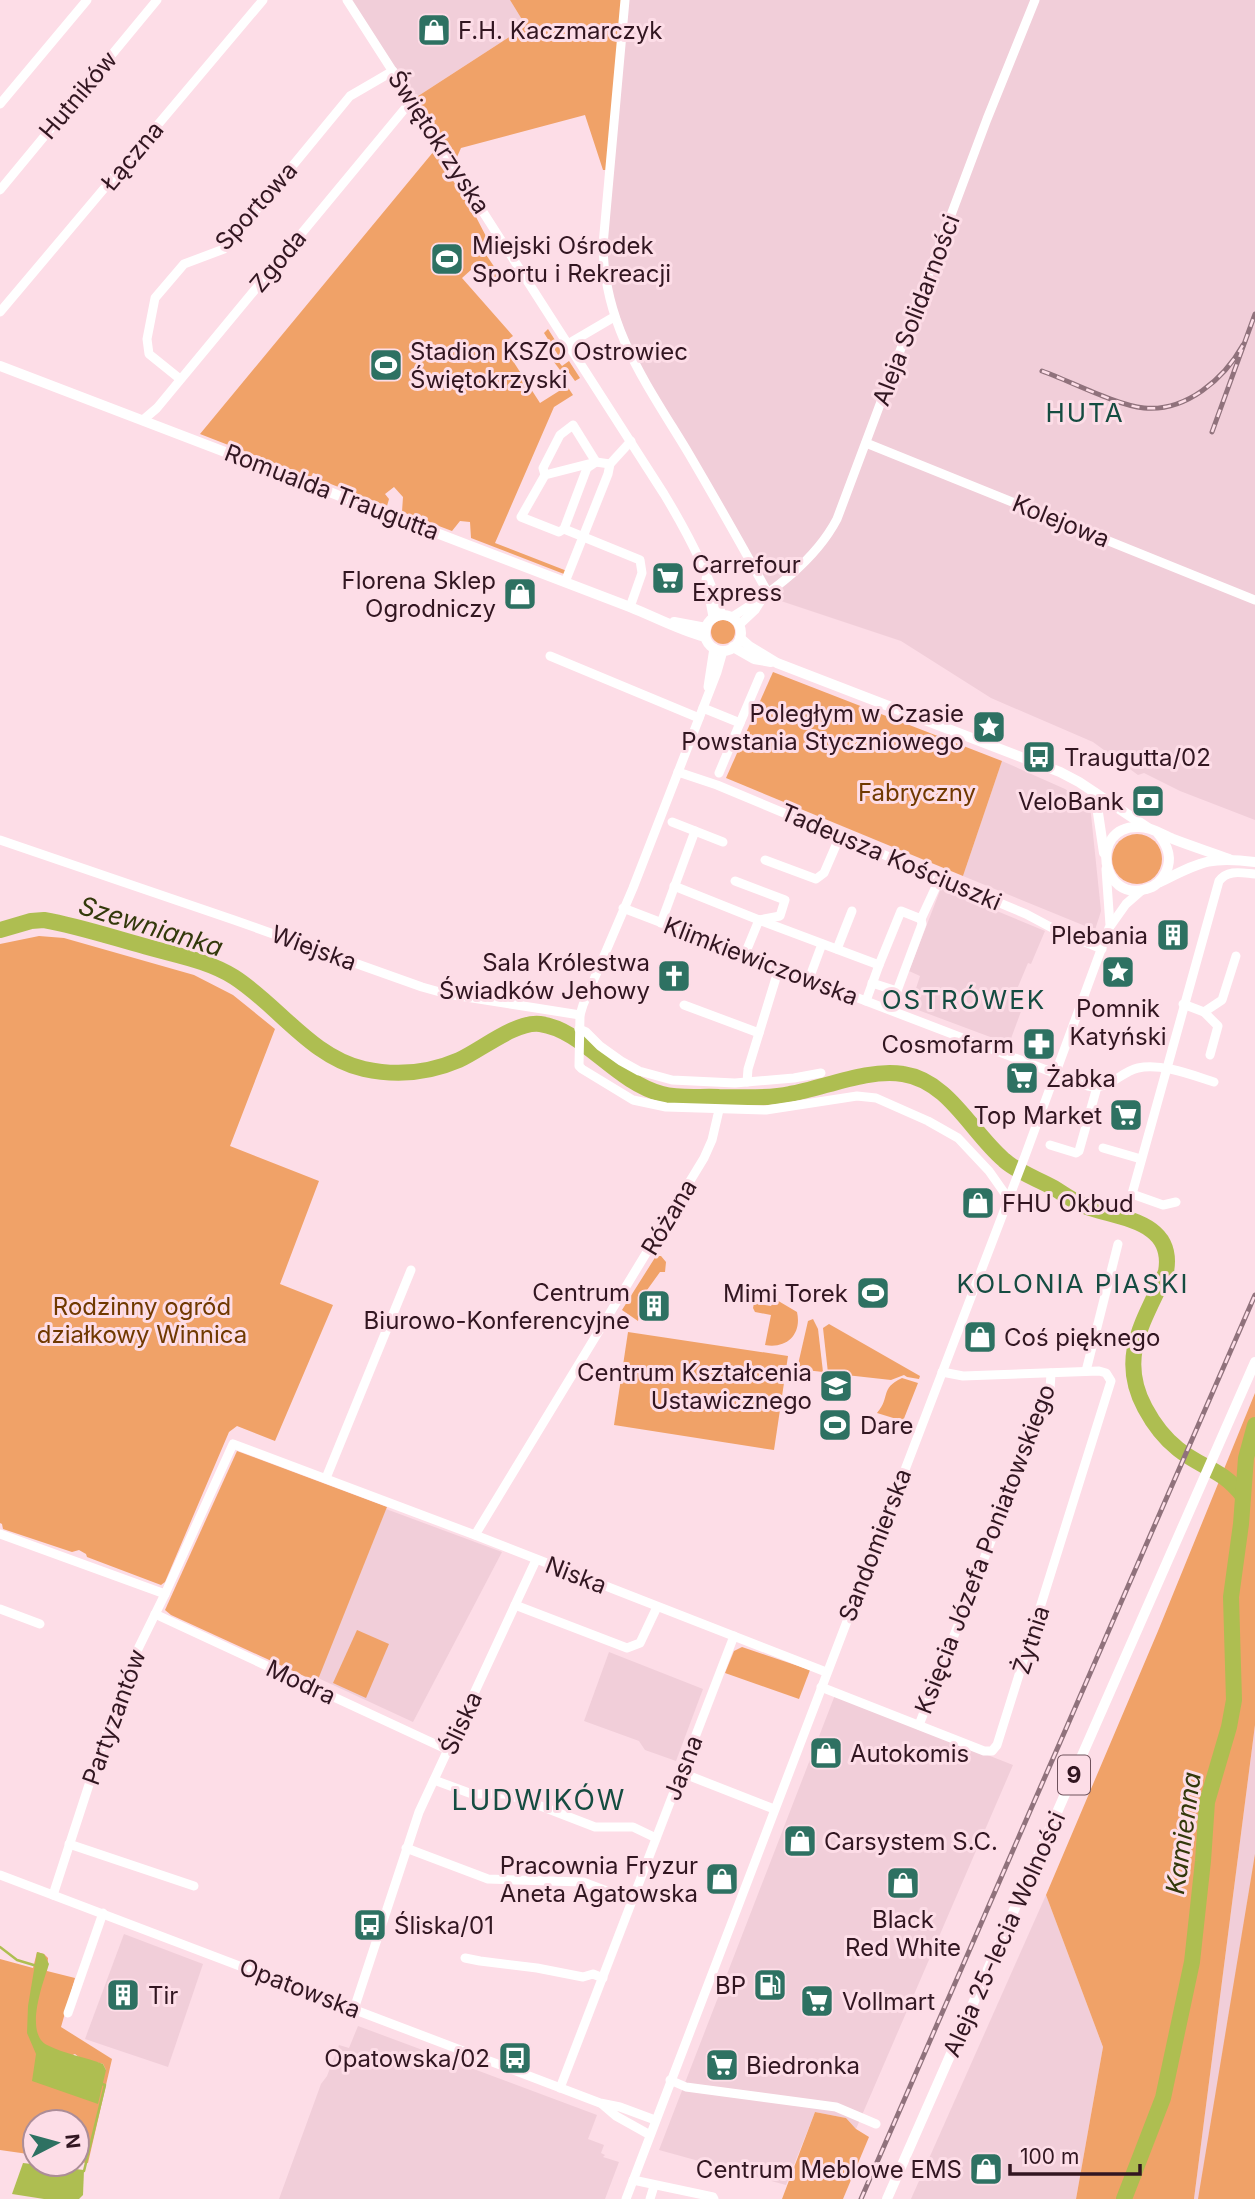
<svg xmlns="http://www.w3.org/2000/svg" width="1255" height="2199" viewBox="0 0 1255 2199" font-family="Inter,sans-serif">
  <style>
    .built { fill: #f1ced9 }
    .green { fill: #f0a268; fill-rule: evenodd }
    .water { fill: #aebe51 }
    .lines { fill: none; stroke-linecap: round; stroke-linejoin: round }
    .stream { stroke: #aebe51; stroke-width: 2.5 }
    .river { stroke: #aebe51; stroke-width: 16 }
    .minor { stroke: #fff; stroke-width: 9 }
    .major { stroke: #fff; stroke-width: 10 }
    .rail-casing { stroke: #90727c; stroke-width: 5 }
    .rail { stroke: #fddde7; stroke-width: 2.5; stroke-dasharray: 8; stroke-linecap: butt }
    .labels { text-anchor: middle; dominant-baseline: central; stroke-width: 6; stroke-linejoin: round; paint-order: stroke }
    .shield { fill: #fddde7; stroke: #6f525c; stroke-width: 2 }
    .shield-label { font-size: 23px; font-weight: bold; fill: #321621 }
    .poi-label { font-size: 24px; fill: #321621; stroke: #fddde7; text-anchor: start }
    .street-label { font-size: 24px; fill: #321621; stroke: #fddde7 }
    .park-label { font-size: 24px; fill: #703900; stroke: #fddde7 }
    .neighbourhood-label { font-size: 26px; letter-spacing: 2px; fill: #154c41; stroke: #fddde7 }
    .water-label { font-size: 26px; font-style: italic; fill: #33390b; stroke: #fddde7 }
    .quarter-label { font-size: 28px; letter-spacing: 2px; fill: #154c41; stroke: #fddde7 }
  </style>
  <rect width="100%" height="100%" fill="#fddde7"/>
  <g class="built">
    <polygon points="347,0 510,0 526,26 412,100"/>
    <polygon points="625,0 1255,0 1255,820 1180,791 1144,773 1138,775 1093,742 991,698 901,641 781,601 768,593 639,371 604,273"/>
    <polygon points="1002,761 1065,789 1090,805 1101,911 1095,930 963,876"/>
    <polygon points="941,888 1045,931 1031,964 1028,963 1012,1001 1023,1006 1009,1044 910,1007 920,976 909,971"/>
    <polygon points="386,1509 502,1552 413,1722 318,1678"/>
    <polygon points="609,1652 703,1689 676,1761 645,1750 639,1741 584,1721"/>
    <polygon points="835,1695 1013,1765 856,2129 846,2118 815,2112 786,2185 659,2150"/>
    <polygon points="1255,1725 1255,2199 1194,2199"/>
    <polygon points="1046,1895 1103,2047 1076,2199 911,2199"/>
    <polygon points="124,1934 203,1964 168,2067 85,2039"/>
    <polygon points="358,2026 597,2115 588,2139 604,2145 601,2153 605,2155 603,2157 619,2162 605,2199 279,2199 321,2084 327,2076 339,2045 349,2048"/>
  </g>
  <g class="green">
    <polygon points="510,0 625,0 609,170 603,170 585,115 461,148 457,157 436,137 412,100 526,26"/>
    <polygon points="434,151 475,215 490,244 483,250 501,277 498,280 494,279 495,283 492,285 472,269 462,278 513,336 502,344 540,403 567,386 573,395 554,407 495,543 567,571 564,574 471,538 470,522 460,521 452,531 402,512 403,497 394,487 385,494 389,499 387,506 318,479 319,475 313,473 311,477 200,434"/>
    <polygon points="548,329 565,356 558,361 562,366 569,361 580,378 575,381 565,367 560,370 554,362 560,358 544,333"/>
    <circle cx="723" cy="632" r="12"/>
    <polygon points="773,672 1002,761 963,876 726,778"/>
    <circle cx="1137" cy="859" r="25"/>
    <polygon points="39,936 64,938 194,975 233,995 275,1029 230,1146 319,1181 280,1284 333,1305 275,1441 237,1426 229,1432 165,1582 161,1585 87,1557 86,1554 79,1550 72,1552 3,1529 2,1524 0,1523 0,944"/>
    <polygon points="656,1256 661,1256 666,1262 665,1272 660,1272 642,1297 638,1321 622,1310"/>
    <path d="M775 1299 797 1312C802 1334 787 1349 765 1345L771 1315 755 1312 753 1308 754 1303 771 1306Z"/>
    <polygon points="813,1319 818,1329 823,1372 797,1369 808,1321"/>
    <polygon points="829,1324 920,1376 919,1379 907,1377 904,1375 891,1380 828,1373 823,1328"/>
    <polygon points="628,1332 788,1356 774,1450 614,1425"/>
    <path d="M902 1378 918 1383 903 1421 877 1413C891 1397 879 1389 902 1378Z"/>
    <polygon points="1255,1393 1255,1725 1194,2199 1076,2199 1103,2047 1046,1895 1158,1631"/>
    <polygon points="237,1451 387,1507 317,1682 171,1615 165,1610"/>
    <polygon points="357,1630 389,1644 366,1698 333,1683"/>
    <polygon points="742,1647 810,1670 799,1699 725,1673 734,1651"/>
    <polygon points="1255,1854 1255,2199 1198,2199"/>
    <path d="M37 1952 44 1954 48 1958 47 1971 75 1978 61 2027 112 2059 88 2163 77 2162V2122H35V2155L0 2150V1959L33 1968ZM75 2054 80 2058 103 2064 106 2070 45 2066Z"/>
    <polygon points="815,2112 846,2118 856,2129 869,2137 843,2199 782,2199"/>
  </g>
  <g class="water">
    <path d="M37 1952 44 1954 49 1964C43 1983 24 2033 47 2045 64 2054 85 2057 103 2064L106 2070 98 2104 32 2081 36 2054 27 2033 28 2006Z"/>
    <polygon points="23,2163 84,2170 83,2195 79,2199 44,2199 12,2194"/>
  </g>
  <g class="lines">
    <g class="stream">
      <polyline points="0,1947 17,1960 37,1966"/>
      <polyline points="84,2171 105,2085 102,2084"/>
    </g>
    <g class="river">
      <path d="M0 930 31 921 44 920C78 926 111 937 144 946 174 955 207 960 234 977 278 1005 311 1057 364 1069 396 1076 429 1073 459 1060 481 1050 516 1021 540 1024 584 1030 615 1082 662 1094 680 1099 700 1096 719 1097 743 1097 767 1099 790 1094 824 1088 869 1068 903 1074 949 1081 971 1132 1004 1160 1017 1172 1038 1179 1054 1188 1065 1195 1076 1203 1087 1207 1121 1219 1175 1221 1166 1272 1145 1320 1117 1356 1145 1408 1153 1423 1164 1438 1178 1449 1203 1469 1221 1468 1243 1496"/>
      <polyline points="1124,2199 1163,2098 1192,1962 1203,1861 1207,1802 1229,1727 1234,1700 1231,1597 1241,1524 1246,1458 1255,1425"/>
    </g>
    <g class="minor">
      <path d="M347 0 664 494C687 532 708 572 722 615"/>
      <path d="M625 0 603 245C604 328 648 386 689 454 716 500 742 546 768 593"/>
      <polyline points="0,104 87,0"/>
      <polyline points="0,190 157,0"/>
      <polyline points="0,312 263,0"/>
      <polyline points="568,344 614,317"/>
      <polyline points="180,379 149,354 147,339 155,298 184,264 224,249 350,96 393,71"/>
      <polyline points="143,420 157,408 412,100"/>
      <polyline points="866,443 1255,600"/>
      <polyline points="545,475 543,468 560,435 573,425 596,462 587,468 564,529 640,560 642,573 630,607"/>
      <polyline points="564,529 559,532 521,517 545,475 596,462 610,464"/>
      <polyline points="706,579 713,617"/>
      <polyline points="565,582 608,474 610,464 631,441"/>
      <path d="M732 617C772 592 815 561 837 519L987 119 1035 0"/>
      <polyline points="739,625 755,610 762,599"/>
      <polyline points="723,651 717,672 633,888 583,1005 580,1015 579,1066 582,1069 633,1100 666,1107 766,1110 857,1096 876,1098 928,1121 958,1138 989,1171 1008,1198"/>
      <polyline points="550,656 699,718"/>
      <polyline points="708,687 714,648"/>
      <polyline points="703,708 740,723 719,773"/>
      <polyline points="740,723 760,676"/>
      <polyline points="678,772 717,785 1026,914 1056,930 1102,949"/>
      <polyline points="672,822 695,831"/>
      <polyline points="0,840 234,920 422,987 447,994 580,1015"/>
      <polyline points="765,860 816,879 824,873 840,836"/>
      <polyline points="1106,869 1110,925"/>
      <polyline points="674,886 759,920 780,916 785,900 735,881"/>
      <path d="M623 908 1088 1086C1109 1091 1120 1072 1138 1068 1162 1063 1192 1075 1214 1082"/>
      <polyline points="661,923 695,831 723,842"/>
      <polyline points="837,949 852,911"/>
      <polyline points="745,954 759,920 879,965 866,1001"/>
      <polyline points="879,965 901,911 921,919 940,878"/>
      <polyline points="809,979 822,944"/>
      <polyline points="872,983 897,991 922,924 921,919"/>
      <polyline points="1183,1004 1204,1012 1222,1000 1236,956"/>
      <polyline points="684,1005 759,1033"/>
      <polyline points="1204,1012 1218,1026 1210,1055"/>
      <polyline points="579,1029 586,1032 600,1046 621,1061 639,1071 672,1080 735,1083 794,1078 821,1073"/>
      <polyline points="747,1082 748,1069 779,968"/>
      <polyline points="1050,1145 1076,1153 1079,1151 1097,1087"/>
      <polyline points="1103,1148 1141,1159"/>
      <path d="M1176 1202 1163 1205 1132 1194 1219 881C1228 869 1242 873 1255 874"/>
      <polyline points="1086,1371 1118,1244"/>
      <polyline points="326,1478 411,1270"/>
      <polyline points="0,1534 165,1594"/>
      <polyline points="475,1535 704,1158 712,1140 719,1110"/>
      <polyline points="515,1605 627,1648 640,1643 657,1607"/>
      <polyline points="0,1609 40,1624"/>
      <polyline points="155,1614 448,1750"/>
      <polyline points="821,1687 984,1751 992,1751 997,1745 1111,1381 1106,1373 1099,1371 963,1376 942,1372"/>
      <polyline points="919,1725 1050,1390 1051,1373"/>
      <polyline points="682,1773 774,1809"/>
      <polyline points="434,1780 472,1794 504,1794 525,1800 595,1827 633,1827 656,1838"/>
      <polyline points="69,1844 194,1886"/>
      <polyline points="406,1848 488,1879 583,1882 631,1900"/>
      <polyline points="0,1875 600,2103 620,2107 655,2120"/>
      <polyline points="53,1895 99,1754 136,1653 165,1594 233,1444 475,1535 826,1672"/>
      <polyline points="465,1958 480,1961 537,1968 583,1977 593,1974 603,1978"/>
      <polyline points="354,2009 419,1812 536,1560"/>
      <polyline points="68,2013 103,1913"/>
      <polyline points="670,2080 686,2087 836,2107 876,2124"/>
      <polyline points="560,2088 734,1636"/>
      <polyline points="602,2104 616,2116 650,2135"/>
      <polyline points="633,2180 713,2197 714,2199"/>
      <polyline points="626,2199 1025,1156 1109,928 1126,904 1142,890"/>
      <polyline points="650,2199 654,2186"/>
    </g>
    <g class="major">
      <path d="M0 366 630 607C655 617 679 630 705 637"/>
      <circle cx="723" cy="633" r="18"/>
      <polyline points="674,622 706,628"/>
      <polyline points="740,638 749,646 777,663 1060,772 1079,782 1148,828"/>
      <polyline points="733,647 754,659 771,662"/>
      <polyline points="1095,793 1104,853"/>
      <path d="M1157 832C1167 844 1173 857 1166 872 1162 880 1155 887 1146 889 1101 903 1089 827 1137 827 1149 826 1161 834 1173 839 1191 846 1210 852 1229 859"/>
      <path d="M1160 882C1201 862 1209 856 1255 862"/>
      <polyline points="887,2199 1255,1362"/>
    </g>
    <defs>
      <g id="rail">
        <path d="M1042 371C1070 381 1116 405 1144 408 1186 412 1224 379 1243 345"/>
        <polyline points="1212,432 1255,314"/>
        <polyline points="861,2199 1255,1295"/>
      </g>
    </defs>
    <use href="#rail" class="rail-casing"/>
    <use href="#rail" class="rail"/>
  </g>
  <defs>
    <symbol id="shop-square" viewBox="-11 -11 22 22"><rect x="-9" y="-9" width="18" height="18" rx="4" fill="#2e7162" stroke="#fddde7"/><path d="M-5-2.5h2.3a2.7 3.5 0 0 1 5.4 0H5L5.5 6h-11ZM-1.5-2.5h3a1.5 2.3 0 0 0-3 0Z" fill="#fff"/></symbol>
    <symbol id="stadium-square" viewBox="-11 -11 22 22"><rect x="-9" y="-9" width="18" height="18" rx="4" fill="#2e7162" stroke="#fddde7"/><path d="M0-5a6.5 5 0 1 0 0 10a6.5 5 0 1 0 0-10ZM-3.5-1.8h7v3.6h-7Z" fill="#fff"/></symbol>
    <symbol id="supermarket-square" viewBox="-11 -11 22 22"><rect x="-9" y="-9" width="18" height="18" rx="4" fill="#2e7162" stroke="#fddde7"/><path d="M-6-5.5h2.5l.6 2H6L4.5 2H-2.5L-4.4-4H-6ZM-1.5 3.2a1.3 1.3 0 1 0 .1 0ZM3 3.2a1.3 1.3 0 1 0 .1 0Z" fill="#fff"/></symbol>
    <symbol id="sight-square" viewBox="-11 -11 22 22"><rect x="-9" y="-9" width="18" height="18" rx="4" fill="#2e7162" stroke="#fddde7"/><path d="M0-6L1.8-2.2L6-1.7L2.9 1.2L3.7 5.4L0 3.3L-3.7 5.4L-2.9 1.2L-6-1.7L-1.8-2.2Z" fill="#fff"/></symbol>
    <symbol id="bus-square" viewBox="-11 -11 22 22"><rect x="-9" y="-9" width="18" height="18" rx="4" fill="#2e7162" stroke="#fddde7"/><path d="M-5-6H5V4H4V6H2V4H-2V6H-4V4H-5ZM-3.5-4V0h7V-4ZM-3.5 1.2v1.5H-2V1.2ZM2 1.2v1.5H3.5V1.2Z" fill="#fff"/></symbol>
    <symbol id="bank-square" viewBox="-11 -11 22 22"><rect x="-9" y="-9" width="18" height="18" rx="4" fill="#2e7162" stroke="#fddde7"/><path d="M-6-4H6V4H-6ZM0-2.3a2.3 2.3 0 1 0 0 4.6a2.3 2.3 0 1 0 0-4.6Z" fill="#fff"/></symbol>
    <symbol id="building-square" viewBox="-11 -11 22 22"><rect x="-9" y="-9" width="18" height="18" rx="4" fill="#2e7162" stroke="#fddde7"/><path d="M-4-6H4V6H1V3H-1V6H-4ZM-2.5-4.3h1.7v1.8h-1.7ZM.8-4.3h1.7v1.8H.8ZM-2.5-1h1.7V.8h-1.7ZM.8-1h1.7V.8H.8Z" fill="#fff"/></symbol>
    <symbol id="church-square" viewBox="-11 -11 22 22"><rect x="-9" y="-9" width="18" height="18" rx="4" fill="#2e7162" stroke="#fddde7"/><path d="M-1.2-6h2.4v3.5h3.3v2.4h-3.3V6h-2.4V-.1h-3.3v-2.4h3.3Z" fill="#fff"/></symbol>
    <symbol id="pharmacy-square" viewBox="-11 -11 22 22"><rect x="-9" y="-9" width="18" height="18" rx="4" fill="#2e7162" stroke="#fddde7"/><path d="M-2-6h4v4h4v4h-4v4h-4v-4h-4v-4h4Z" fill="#fff"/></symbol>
    <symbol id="school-square" viewBox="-11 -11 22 22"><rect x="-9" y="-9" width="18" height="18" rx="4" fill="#2e7162" stroke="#fddde7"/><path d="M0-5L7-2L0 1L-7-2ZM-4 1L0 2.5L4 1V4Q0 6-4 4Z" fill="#fff"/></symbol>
    <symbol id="fuel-square" viewBox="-11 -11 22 22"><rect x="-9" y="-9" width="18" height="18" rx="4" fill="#2e7162" stroke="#fddde7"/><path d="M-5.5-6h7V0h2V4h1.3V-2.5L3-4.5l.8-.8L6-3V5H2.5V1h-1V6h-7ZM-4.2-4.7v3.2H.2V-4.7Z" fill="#fff"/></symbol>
  </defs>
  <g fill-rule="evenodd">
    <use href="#shop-square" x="415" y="11" width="38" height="38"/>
    <use href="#stadium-square" x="428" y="240" width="38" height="38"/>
    <use href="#stadium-square" x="367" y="346" width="38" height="38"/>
    <use href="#supermarket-square" x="649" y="559" width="38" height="38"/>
    <use href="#shop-square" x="501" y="575" width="38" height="38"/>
    <use href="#sight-square" x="970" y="708" width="38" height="38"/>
    <use href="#bus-square" x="1020" y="738" width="38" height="38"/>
    <use href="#bank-square" x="1129" y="782" width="38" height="38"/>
    <use href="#building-square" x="1154" y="916" width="38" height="38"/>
    <use href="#sight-square" x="1099" y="953" width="38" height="38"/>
    <use href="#church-square" x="655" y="957" width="38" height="38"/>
    <use href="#pharmacy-square" x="1020" y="1025" width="38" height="38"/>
    <use href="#supermarket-square" x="1003" y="1059" width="38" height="38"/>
    <use href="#supermarket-square" x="1107" y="1096" width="38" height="38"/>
    <use href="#shop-square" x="959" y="1184" width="38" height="38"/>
    <use href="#stadium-square" x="854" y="1274" width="38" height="38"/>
    <use href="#building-square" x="635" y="1287" width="38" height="38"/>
    <use href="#shop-square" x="961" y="1318" width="38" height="38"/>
    <use href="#school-square" x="817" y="1367" width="38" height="38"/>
    <use href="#stadium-square" x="816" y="1406" width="38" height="38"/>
    <use href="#shop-square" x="807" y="1734" width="38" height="38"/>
    <use href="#shop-square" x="781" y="1822" width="38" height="38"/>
    <use href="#shop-square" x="703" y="1860" width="38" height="38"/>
    <use href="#shop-square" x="884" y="1864" width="38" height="38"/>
    <use href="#bus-square" x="351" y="1906" width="38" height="38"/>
    <use href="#fuel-square" x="751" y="1966" width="38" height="38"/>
    <use href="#building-square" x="104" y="1976" width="38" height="38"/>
    <use href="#supermarket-square" x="798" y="1982" width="38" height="38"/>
    <use href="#bus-square" x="496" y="2039" width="38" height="38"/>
    <use href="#supermarket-square" x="703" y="2046" width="38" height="38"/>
    <use href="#shop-square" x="967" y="2150" width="38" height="38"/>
  </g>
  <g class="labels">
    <rect class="shield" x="1058" y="1755.5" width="32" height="39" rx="5"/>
    <g class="shield-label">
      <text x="1074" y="1775">9</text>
    </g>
    <g class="poi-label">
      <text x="458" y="30">F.H. Kaczmarczyk</text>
      <text x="472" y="245">Miejski Ośrodek<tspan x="472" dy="28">Sportu i Rekreacji</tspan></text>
      <text x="410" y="351">Stadion KSZO Ostrowiec<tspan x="410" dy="28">Świętokrzyski</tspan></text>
      <text x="692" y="564">Carrefour<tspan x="692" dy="28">Express</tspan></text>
      <text x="496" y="580" text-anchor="end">Florena Sklep<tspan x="496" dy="28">Ogrodniczy</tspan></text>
      <text x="964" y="713" text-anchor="end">Poległym w Czasie<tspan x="964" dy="28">Powstania Styczniowego</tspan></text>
      <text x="1064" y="757">Traugutta/02</text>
      <text x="1124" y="801" text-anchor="end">VeloBank</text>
      <text x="1148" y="935" text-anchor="end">Plebania</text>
      <text x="650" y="962" text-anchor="end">Sala Królestwa<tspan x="650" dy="28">Świadków Jehowy</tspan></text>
      <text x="1118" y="1008" text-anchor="middle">Pomnik<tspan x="1118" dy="28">Katyński</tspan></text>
      <text x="1014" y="1044" text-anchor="end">Cosmofarm</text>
      <text x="1046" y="1078">Żabka</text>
      <text x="1102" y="1115" text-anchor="end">Top Market</text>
      <text x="1002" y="1203">FHU Okbud</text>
      <text x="630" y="1292" text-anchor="end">Centrum<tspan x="630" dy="28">Biurowo-Konferencyjne</tspan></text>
      <text x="848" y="1293" text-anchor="end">Mimi Torek</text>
      <text x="1004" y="1337">Coś pięknego</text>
      <text x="812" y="1372" text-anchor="end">Centrum Kształcenia<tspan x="812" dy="28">Ustawicznego</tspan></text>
      <text x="860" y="1425">Dare</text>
      <text x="850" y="1753">Autokomis</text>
      <text x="824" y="1841">Carsystem S.C.</text>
      <text x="698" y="1865" text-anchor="end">Pracownia Fryzur<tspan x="698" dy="28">Aneta Agatowska</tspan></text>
      <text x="903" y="1919" text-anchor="middle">Black<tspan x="903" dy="28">Red White</tspan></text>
      <text x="394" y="1925">Śliska/01</text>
      <text x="746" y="1985" text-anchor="end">BP</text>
      <text x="148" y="1995">Tir</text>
      <text x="842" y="2001">Vollmart</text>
      <text x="490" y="2058" text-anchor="end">Opatowska/02</text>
      <text x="746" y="2065">Biedronka</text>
      <text x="962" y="2169" text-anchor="end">Centrum Meblowe EMS</text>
    </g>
    <g class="street-label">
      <text transform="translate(78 95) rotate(-50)">Hutników</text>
      <text transform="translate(439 142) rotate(57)">Świętokrzyska</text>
      <text transform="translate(132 156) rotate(-50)">Łączna</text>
      <text transform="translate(256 206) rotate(-48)">Sportowa</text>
      <text transform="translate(278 261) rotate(-50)">Zgoda</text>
      <text transform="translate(916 310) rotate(-69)">Aleja Solidarności</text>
      <text transform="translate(332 492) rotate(21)">Romualda Traugutta</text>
      <text transform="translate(1061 521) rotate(22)">Kolejowa</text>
      <text transform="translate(891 857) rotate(23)">Tadeusza Kościuszki</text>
      <text transform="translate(314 948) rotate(20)">Wiejska</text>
      <text transform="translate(761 961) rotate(21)">Klimkiewiczowska</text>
      <text transform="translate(669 1217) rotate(-59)">Różana</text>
      <text transform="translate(875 1545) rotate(-69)">Sandomierska</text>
      <text transform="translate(985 1549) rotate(-69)">Księcia Józefa Poniatowskiego</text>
      <text transform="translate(576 1575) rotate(21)">Niska</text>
      <text transform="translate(1031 1640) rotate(-72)">Żytnia</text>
      <text transform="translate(301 1682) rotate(25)">Modra</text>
      <text transform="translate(114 1717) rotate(-70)">Partyzantów</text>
      <text transform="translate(461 1723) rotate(-65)">Śliska</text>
      <text transform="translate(683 1768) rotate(-69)">Jasna</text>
      <text transform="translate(1004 1934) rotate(-66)">Aleja 25-lecia Wolności</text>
      <text transform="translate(300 1988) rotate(21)">Opatowska</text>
    </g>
    <g class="park-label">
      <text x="917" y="792">Fabryczny</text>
      <text x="142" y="1306">Rodzinny ogród<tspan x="142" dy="28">działkowy Winnica</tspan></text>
    </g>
    <g class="neighbourhood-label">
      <text x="1085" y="412">HUTA</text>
      <text x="964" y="999">OSTRÓWEK</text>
      <text x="1073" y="1283">KOLONIA PIASKI</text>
    </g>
    <g class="water-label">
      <text transform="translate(151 926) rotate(17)">Szewnianka</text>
      <text transform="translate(1183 1833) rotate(-82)">Kamienna</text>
    </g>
    <g class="quarter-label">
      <text x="539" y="1800">LUDWIKÓW</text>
    </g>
  </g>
  <g transform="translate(56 2143) rotate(84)"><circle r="33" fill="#fddde7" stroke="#ac8d98" stroke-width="2"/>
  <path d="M0-5L12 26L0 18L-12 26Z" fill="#2e7162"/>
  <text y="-10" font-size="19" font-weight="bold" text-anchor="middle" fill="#321621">N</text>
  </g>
  <path d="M1010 2164v10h130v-10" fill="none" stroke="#321621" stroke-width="3.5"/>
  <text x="1020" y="2164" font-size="21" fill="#321621" stroke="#fddde7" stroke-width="5" paint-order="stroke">100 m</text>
</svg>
